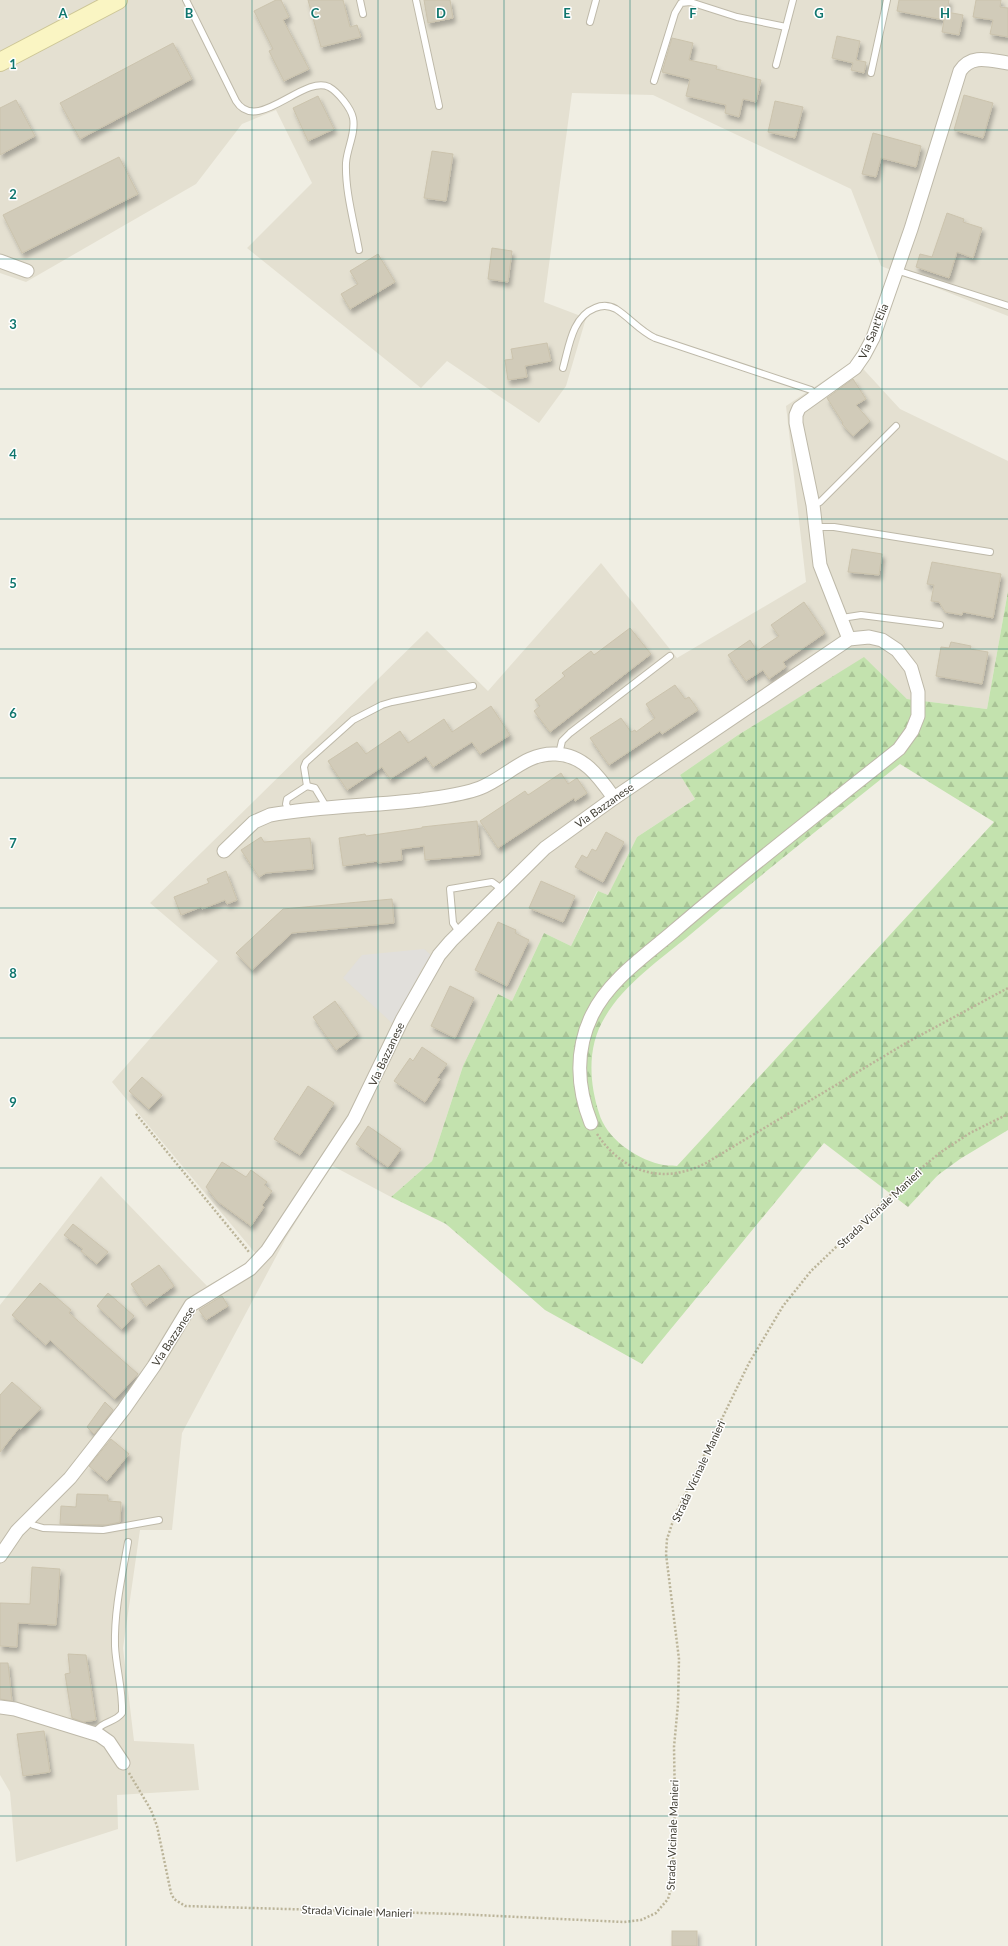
<svg xmlns="http://www.w3.org/2000/svg" width="1008" height="1946" viewBox="0 0 1008 1946" font-family="Lato,sans-serif">
  <style>
    .residential { fill: #e4e0d1 }
    .forest { fill: url(#forest-firs); fill-rule: evenodd }
    .parking { fill: #e1dfdb }
    .building { fill: #d1cbb9; stroke: #cbc3ad; filter: url(#shadow) }
    .lines { fill: none; stroke-linecap: round; stroke-linejoin: round }
    .lane-casing { stroke: #beb9a9; stroke-width: 8 }
    .street-casing { stroke: #beb9a9; stroke-width: 15 }
    .secondary-casing { stroke: #cdc696; stroke-width: 20 }
    .path { stroke: #bbb499; stroke-width: 2.5; stroke-dasharray: 2 2; stroke-linecap: butt }
    .lane { stroke: #fff; stroke-width: 6 }
    .street { stroke: #fff; stroke-width: 13 }
    .secondary { stroke: #faf5c3; stroke-width: 18 }
    .grid { fill: none; stroke: #0f766e; stroke-width: 1; stroke-opacity: 0.55 }
    .labels { text-anchor: middle; dominant-baseline: central; stroke-width: 3; stroke-linejoin: round; paint-order: stroke }
    .street-label { font-size: 11px; fill: #413e34; stroke: #fff }
    .grid-label { font-size: 13px; text-anchor: middle; font-weight: bold; fill: #0f766e; stroke: #fff; stroke-width: 3; stroke-linejoin: round; paint-order: stroke }
  </style>
  <defs>
    <pattern id="forest-firs" width="22" height="20" patternUnits="userSpaceOnUse"><rect width="22" height="20" fill="#c3e2ae"/><path d="M5 1l3.5 6h-7zM16 11l3.5 6h-7z" fill="#a9c396"/></pattern>
    <filter id="shadow"><feDropShadow dx="2.5" dy="4.5" stdDeviation="2" flood-color="#0004"/></filter>
  </defs>
  <rect width="100%" height="100%" fill="#f0eee3"/>
  <g class="residential">
    <polygon points="0,0 1008,0 1008,316 881,266 851,189 653,95 572,93 544,302 586,318 566,386 539,423 447,361 421,388 247,248 312,183 276,110 242,124 196,184 26,282 0,273"/>
    <polygon points="855,360 900,409 1008,461 1008,591 987,709 907,699 864,658 738,735 680,775 695,799 637,837 608,895 597,891 571,946 544,933 512,1001 498,994 463,1066 432,1161 391,1197 331,1165 286,1238 182,1433 172,1530 140,1530 123,1648 134,1741 194,1744 199,1790 117,1795 118,1829 16,1862 10,1792 0,1775 0,1305 101,1176 207,1286 244,1265 256,1254 112,1082 218,961 150,903 427,631 488,691 601,563 677,658 806,582 786,406"/>
  </g>
  <path class="forest" d="M1008 591V1130L960 1159 938 1175 908 1207 824 1143 642 1364 545 1310 446 1224 391 1197 432 1161 463 1066 498 994 512 1001 544 933 571 946 598 891 608 895 637 837 695 799 680 775 738 735 864 657 907 699 987 709ZM900 764 994 822 677 1166C671 1165 665 1166 659 1164 635 1158 606 1138 599 1113 589 1082 587 1046 605 1017 625 983 661 959 691 934 759 876 830 820 900 764Z"/>
  <polygon class="parking" points="424,949 431,955 421,970 394,1025 343,978 362,955"/>
  <g class="building">
    <polygon points="276,0 281,0 289,17 283,20 309,69 284,81 269,51 273,49 254,11"/>
    <polygon points="308,0 343,0 350,27 357,25 361,37 321,47"/>
    <polygon points="424,0 450,0 453,18 428,23"/>
    <polygon points="899,0 949,0 947,12 963,15 959,35 942,32 944,20 897,11"/>
    <polygon points="976,0 1001,0 1000,7 1008,8 1008,37 990,34 993,20 973,17"/>
    <polygon points="837,36 860,41 856,60 866,62 864,73 851,70 853,63 832,58"/>
    <polygon points="672,38 693,43 689,60 717,66 716,69 761,80 756,102 743,99 739,117 725,113 726,105 686,96 690,79 662,72"/>
    <polygon points="173,43 192,79 80,139 60,103"/>
    <polygon points="964,95 993,103 983,138 954,130"/>
    <polygon points="318,96 334,129 308,141 293,108"/>
    <polygon points="16,100 35,136 0,155 0,108"/>
    <polygon points="775,101 803,107 795,138 768,132"/>
    <polygon points="873,133 921,146 916,167 881,158 876,177 862,174"/>
    <polygon points="432,151 453,154 446,201 424,198"/>
    <polygon points="119,157 138,194 22,253 3,215"/>
    <polygon points="947,213 964,219 963,222 982,228 973,258 957,252 949,278 916,267 920,254 932,257"/>
    <polygon points="492,248 512,251 508,282 488,279"/>
    <polygon points="378,254 395,282 350,309 341,294 358,284 350,271"/>
    <polygon points="547,343 551,361 525,366 527,377 508,380 505,360 513,359 511,349"/>
    <polygon points="853,379 866,399 856,405 870,421 853,436 842,424 843,423 827,398"/>
    <polygon points="852,549 882,554 879,575 848,572"/>
    <polygon points="932,562 1001,574 993,618 963,612 962,615 945,612 939,602 931,601 934,585 927,584"/>
    <polygon points="804,602 825,633 783,662 786,667 769,679 763,670 746,681 728,655 750,640 757,651 779,636 771,625"/>
    <polygon points="630,628 651,654 550,732 534,711 540,706 535,700 565,676 562,673 591,651 594,655"/>
    <polygon points="951,642 971,646 970,649 988,652 982,684 936,676 941,647 949,648"/>
    <polygon points="675,685 685,699 689,697 698,710 662,734 660,731 609,765 590,738 621,718 631,732 635,730 636,732 655,718 646,704"/>
    <polygon points="491,706 510,735 480,754 472,742 433,767 426,756 390,779 382,767 347,790 328,761 357,742 366,754 400,731 408,743 444,719 452,732"/>
    <polygon points="561,773 568,784 577,778 587,793 575,801 574,798 498,848 480,821 525,791 528,795"/>
    <polygon points="477,821 480,855 425,860 424,846 401,849 402,860 378,863 378,861 343,866 339,838 365,834 366,836 422,828 422,827"/>
    <polygon points="606,832 624,842 603,882 575,867 582,855 587,858 592,849 596,851"/>
    <polygon points="261,837 264,842 310,838 313,869 266,873 259,877 241,850"/>
    <polygon points="226,871 237,900 227,904 225,900 202,909 201,907 181,915 174,897 209,883 207,879"/>
    <polygon points="541,881 575,896 563,922 529,908"/>
    <polygon points="392,899 394,923 292,933 252,970 236,953 283,909"/>
    <polygon points="498,922 516,930 515,933 529,940 507,986 475,970"/>
    <polygon points="450,986 474,998 455,1038 431,1026"/>
    <polygon points="335,1001 358,1034 336,1050 313,1017"/>
    <polygon points="422,1047 447,1064 437,1078 440,1079 425,1102 394,1081 410,1058 413,1061"/>
    <polygon points="142,1077 162,1095 149,1109 129,1091"/>
    <polygon points="308,1086 334,1103 300,1155 274,1139"/>
    <polygon points="368,1126 401,1149 388,1167 356,1144"/>
    <polygon points="222,1162 246,1177 251,1170 267,1182 264,1185 272,1191 262,1205 264,1207 251,1226 217,1201 206,1187"/>
    <polygon points="73,1224 108,1252 97,1264 81,1251 83,1249 64,1235"/>
    <polygon points="159,1265 174,1286 146,1306 131,1284"/>
    <polygon points="40,1283 71,1310 69,1313 138,1374 115,1399 50,1340 46,1345 12,1315"/>
    <polygon points="108,1293 134,1316 122,1329 97,1306"/>
    <polygon points="222,1296 228,1306 206,1320 199,1310"/>
    <polygon points="12,1382 41,1408 21,1429 19,1428 0,1452 0,1395"/>
    <polygon points="105,1402 113,1410 94,1434 87,1427"/>
    <polygon points="111,1439 129,1454 107,1481 89,1466"/>
    <polygon points="77,1494 108,1495 108,1501 121,1502 120,1522 106,1525 60,1524 61,1506 76,1507"/>
    <polygon points="32,1567 60,1569 56,1625 18,1623 17,1647 0,1646 0,1603 30,1604"/>
    <polygon points="68,1654 86,1655 96,1720 83,1722 72,1718 65,1674 70,1673"/>
    <polygon points="0,1663 8,1663 12,1701 0,1699"/>
    <polygon points="44,1731 50,1772 23,1776 17,1734"/>
    <rect x="672" y="1931" width="25" height="15"/>
  </g>
  <g class="lines">
    <defs>
      <g id="lane">
        <path d="M186 0 236 101C257 135 304 74 329 87 338 92 351 108 353 118 356 133 347 148 346 163 345 191 354 222 359 250"/>
        <polyline points="360,0 363,14"/>
        <polyline points="416,0 439,106"/>
        <polyline points="590,22 596,0"/>
        <polyline points="776,65 793,0"/>
        <polyline points="871,73 887,0"/>
        <polyline points="654,81 675,13 681,3 690,2 737,17 786,27"/>
        <polyline points="896,270 1008,306"/>
        <path d="M563 368C569 347 572 317 595 308 602 305 609 305 616 309 630 318 640 331 655 338L811 390 815 395"/>
        <polyline points="813,505 820,502 896,426"/>
        <polyline points="815,527 834,527 990,552"/>
        <polyline points="842,618 861,615 940,625"/>
        <polyline points="559,754 562,741 570,733 670,656"/>
        <polyline points="307,786 304,767 306,762 353,720 382,705 392,702 473,686"/>
        <polyline points="290,813 286,804 287,799 307,786 315,788 327,808"/>
        <polyline points="460,933 453,923 450,889 492,882 503,890"/>
        <polyline points="28,1520 33,1525 43,1528 103,1530 159,1520"/>
        <path d="M95 1733C101 1721 115 1723 122 1713 123 1690 116 1668 115 1646 114 1611 122 1576 128 1542"/>
      </g>
      <g id="street">
        <polyline points="0,261 27,271"/>
        <path d="M849 639 820 565 813 505 796 423V415L799 408 855 368 864 355 873 338 911 229 960 71C972 53 991 61 1008 63"/>
        <path d="M224 851 254 822 270 815C320 806 371 806 421 800 441 797 462 795 480 788 506 778 526 752 556 754 584 755 599 777 614 798"/>
        <path d="M0 1556 17 1531 70 1478 124 1409 154 1366 191 1305 250 1269 267 1251 354 1119 402 1020 439 955 451 941 545 848 614 798 849 639 869 637 882 640 897 650 911 668 918 692V716L912 731 899 749C824 809 747 868 674 931 645 956 609 980 592 1015 575 1050 577 1088 591 1123"/>
        <polyline points="0,1707 15,1709 99,1735 109,1742 123,1763"/>
      </g>
      <polyline id="secondary" points="0,62 118,0"/>
    </defs>
    <use href="#lane" class="lane-casing"/>
    <use href="#street" class="street-casing"/>
    <use href="#secondary" class="secondary-casing"/>
    <g class="path">
      <polyline points="136,1114 249,1252"/>
      <path d="M597 1134C623 1173 663 1185 706 1163L906 1043 1008 988"/>
      <polyline points="129,1773 151,1810 157,1826 171,1893 174,1899 185,1906 456,1914 624,1922 641,1920 656,1913 668,1899 672,1885 675,1807 674,1747 678,1704 679,1659 666,1554 667,1539 675,1515 749,1363 783,1306 811,1271 904,1182 941,1152 970,1133 1008,1114"/>
    </g>
    <use href="#lane" class="lane"/>
    <use href="#street" class="street"/>
    <use href="#secondary" class="secondary"/>
  </g>
  <path class="grid" d="M126 0V1946M252 0V1946M378 0V1946M504 0V1946M630 0V1946M756 0V1946M882 0V1946M0 130H1008M0 259H1008M0 389H1008M0 519H1008M0 649H1008M0 778H1008M0 908H1008M0 1038H1008M0 1168H1008M0 1297H1008M0 1427H1008M0 1557H1008M0 1687H1008M0 1816H1008"/>
  <g class="labels">
    <g class="street-label">
      <text transform="translate(873 331) rotate(-67)">Via Sant'Elia</text>
      <text transform="translate(604 805) rotate(-35)">Via Bazzanese</text>
      <text transform="translate(386 1054) rotate(-65)">Via Bazzanese</text>
      <text transform="translate(879 1208) rotate(-43)">Strada Vicinale Manieri</text>
      <text transform="translate(173 1336) rotate(-57)">Via Bazzanese</text>
      <text transform="translate(698 1471) rotate(-65)">Strada Vicinale Manieri</text>
      <text transform="translate(672 1835) rotate(-88)">Strada Vicinale Manieri</text>
      <text transform="translate(357 1911) rotate(2)">Strada Vicinale Manieri</text>
    </g>
  </g>
  <g class="grid-label">
    <text x="63" y="18">A</text>
    <text x="189" y="18">B</text>
    <text x="315" y="18">C</text>
    <text x="441" y="18">D</text>
    <text x="567" y="18">E</text>
    <text x="693" y="18">F</text>
    <text x="819" y="18">G</text>
    <text x="945" y="18">H</text>
    <text x="13" y="69">1</text>
    <text x="13" y="199">2</text>
    <text x="13" y="329">3</text>
    <text x="13" y="459">4</text>
    <text x="13" y="588">5</text>
    <text x="13" y="718">6</text>
    <text x="13" y="848">7</text>
    <text x="13" y="978">8</text>
    <text x="13" y="1107">9</text>
  </g>
</svg>
